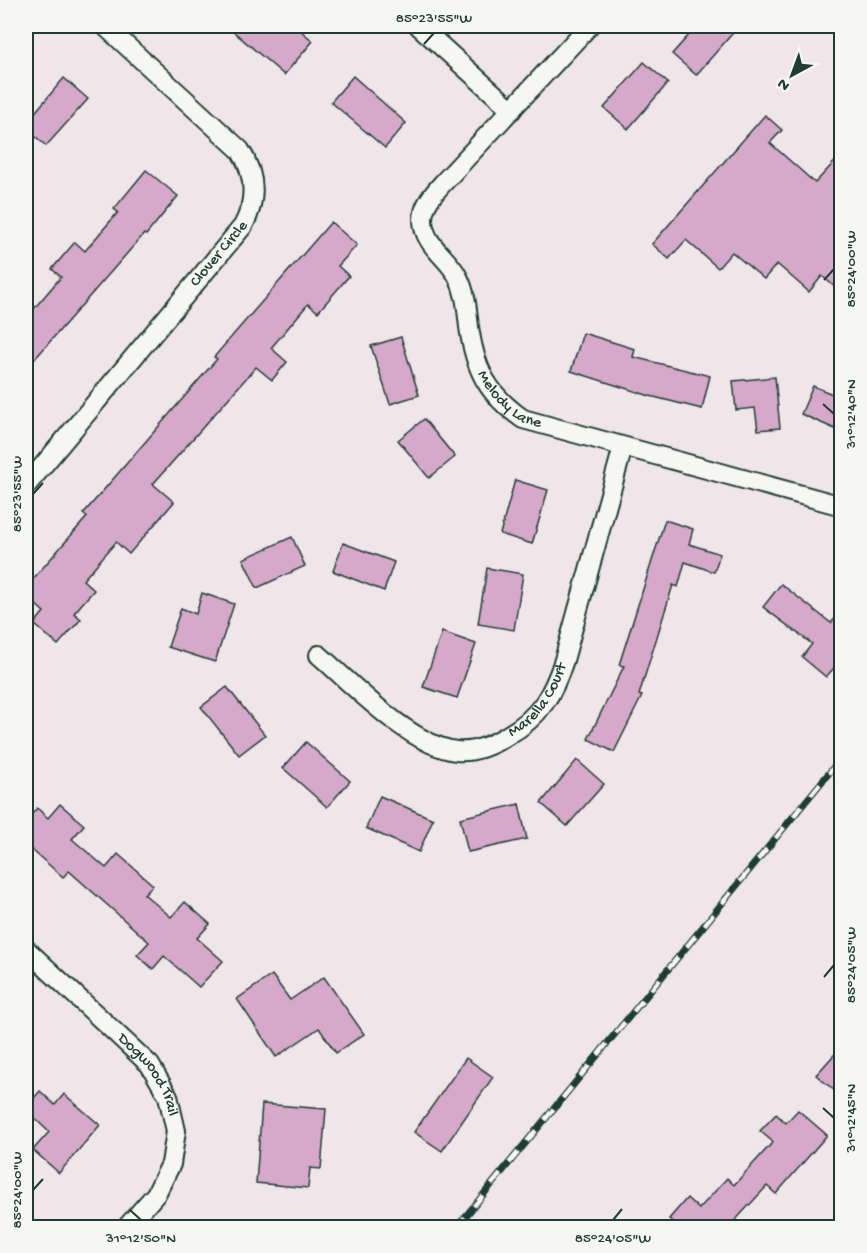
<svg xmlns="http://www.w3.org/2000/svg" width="867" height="1253" viewBox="0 0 867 1253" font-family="'Gochi Hand',sans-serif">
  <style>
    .building { fill: #d6a8c9; stroke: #1f3d34; stroke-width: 1.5 }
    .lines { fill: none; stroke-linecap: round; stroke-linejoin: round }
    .street-casing { stroke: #1f3d34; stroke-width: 22 }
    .street { stroke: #f6f6f2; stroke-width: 18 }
    .rail-casing { stroke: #1f3d34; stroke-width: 7 }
    .rail { stroke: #f6f6f2; stroke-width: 4.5; stroke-dasharray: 14; stroke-linecap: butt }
    .ticks { fill: none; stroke: #1f3d34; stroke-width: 2 }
    .labels { text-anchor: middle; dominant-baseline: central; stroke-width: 4.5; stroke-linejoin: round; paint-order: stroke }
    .street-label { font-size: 16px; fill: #1f3d34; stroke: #f6f6f2 }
    .neatline { fill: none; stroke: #1f3d34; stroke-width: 2 }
    .ticks-label { font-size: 15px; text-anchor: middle; fill: #1f3d34 }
  </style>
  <rect width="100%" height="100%" fill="#f0e6ea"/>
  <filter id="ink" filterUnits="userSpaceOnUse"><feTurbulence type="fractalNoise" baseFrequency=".0167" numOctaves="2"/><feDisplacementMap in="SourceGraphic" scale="12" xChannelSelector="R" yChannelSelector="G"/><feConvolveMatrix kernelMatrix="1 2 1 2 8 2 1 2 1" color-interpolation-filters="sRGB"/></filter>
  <g filter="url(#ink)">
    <g class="building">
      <polygon points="227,26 295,26 313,41 284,75"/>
      <polygon points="697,26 739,26 696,75 672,54"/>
      <polygon points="644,62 668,83 628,129 604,108"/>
      <polygon points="353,76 406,123 385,148 331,102"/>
      <polygon points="64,78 88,99 46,146 26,128 26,123"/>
      <polygon points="765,115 782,130 770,143 815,183 842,154 842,293 822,276 809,292 777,264 764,279 732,252 718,268 686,240 669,259 652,244"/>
      <polygon points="146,170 178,196 146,235 144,234 26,369 26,318 61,277 52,269 75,242 85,251 118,212 114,209"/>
      <polygon points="331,222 357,245 338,266 349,276 318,312 308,304 271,348 287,362 272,380 256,367 153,484 174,502 129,554 116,542 83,580 94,590 74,613 81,619 58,645 34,624 44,612 26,596 26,587 87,517 83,514 217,359 214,357"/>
      <polygon points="583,333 635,349 633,357 710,376 702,409 650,396 571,371"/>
      <polygon points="401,337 419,395 390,404 371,346"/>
      <polygon points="775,377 780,428 758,430 755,408 736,410 733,381"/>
      <polygon points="813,386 842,398 842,414 835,429 801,414"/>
      <polygon points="424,419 455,457 429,478 398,440"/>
      <polygon points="515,480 548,490 532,544 500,534"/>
      <polygon points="665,520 693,529 689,544 720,554 714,572 685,562 678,587 673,585 639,695 642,696 614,752 588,739 624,666 619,665"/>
      <polygon points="292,537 305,566 257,588 243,559"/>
      <polygon points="343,543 394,562 384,591 333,571"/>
      <polygon points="487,568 523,574 514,630 478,624"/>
      <polygon points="781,584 831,623 842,611 842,659 826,677 802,657 812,644 763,607"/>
      <polygon points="202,593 234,604 215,662 168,647 181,608 196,614"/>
      <polygon points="442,632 476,644 457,698 423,687"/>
      <polygon points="227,687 265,735 239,755 201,707"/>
      <polygon points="306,742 350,781 327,807 283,768"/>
      <polygon points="577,760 604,784 567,826 541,803"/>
      <polygon points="380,796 433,819 419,852 366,828"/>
      <polygon points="60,804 84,825 72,839 106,868 118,854 153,885 144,894 171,917 185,902 210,924 197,938 223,961 199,987 164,956 153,969 137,955 149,942 69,871 63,877 26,845 26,821 37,808 48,818"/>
      <polygon points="519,804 527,839 468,852 460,818"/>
      <polygon points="272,975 290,1000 324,977 364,1034 336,1053 319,1028 276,1057 237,999"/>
      <polygon points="842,1046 842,1097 816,1075"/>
      <polygon points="466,1058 493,1077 442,1151 414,1132"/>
      <polygon points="40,1091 55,1105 64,1094 100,1125 59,1173 33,1150 49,1132 26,1110 26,1107"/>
      <polygon points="262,1104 326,1109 321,1169 310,1168 308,1188 256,1183"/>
      <polygon points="798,1110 827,1135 776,1194 767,1186 729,1227 679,1227 669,1219 687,1198 699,1209 727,1178 734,1185 773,1142 760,1131 776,1114 786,1123"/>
    </g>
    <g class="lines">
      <defs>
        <g id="street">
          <polyline points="419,26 512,110"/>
          <path id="s1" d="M589 26 443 183C434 193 423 205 423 219 423 245 448 257 458 277 466 293 467 309 469 327 475 369 487 394 523 419L842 506"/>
          <path id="s2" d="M26 486 243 226C257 200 256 175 240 150L105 26"/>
          <path id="s3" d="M319 655C352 684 411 746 456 751 474 753 494 744 508 735 540 717 553 694 564 660L623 447"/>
          <path id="s4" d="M26 949 150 1065 168 1096 176 1131 171 1164 156 1194 126 1228"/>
        </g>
      </defs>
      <use href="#street" class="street-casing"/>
      <use href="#street" class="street"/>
      <defs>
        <polyline id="rail" points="456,1228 842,757"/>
      </defs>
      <use href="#rail" class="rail-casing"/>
      <use href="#rail" class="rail"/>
    </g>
  </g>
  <path class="ticks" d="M424 44 434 33M824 280 834 269M823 404 834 414M33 494 43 483M824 977 834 965M823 1108 834 1118M33 1190 43 1179M130 1210 141 1220M613 1220 622 1209"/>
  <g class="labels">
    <g class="street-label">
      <text stroke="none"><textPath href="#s2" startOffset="302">Clover Circle</textPath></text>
      <text stroke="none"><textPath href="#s1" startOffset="465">Melody Lane</textPath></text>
      <text stroke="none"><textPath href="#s3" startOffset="272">Marella Court</textPath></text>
      <text stroke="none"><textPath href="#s4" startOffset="177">Dogwood Trail</textPath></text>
    </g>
  </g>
  <rect width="867" height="1253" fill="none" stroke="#f6f6f2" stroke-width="66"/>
  <g transform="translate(792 75) rotate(221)" stroke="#f6f6f2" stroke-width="4.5" paint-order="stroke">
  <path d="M0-4.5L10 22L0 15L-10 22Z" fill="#1f3d34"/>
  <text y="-9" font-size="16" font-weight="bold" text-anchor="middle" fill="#1f3d34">N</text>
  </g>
  <rect x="33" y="33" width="801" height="1187" class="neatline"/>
  <g class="ticks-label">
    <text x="434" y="22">85°23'55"W</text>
    <text transform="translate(850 269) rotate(-90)" y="5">85°24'00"W</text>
    <text transform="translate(850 414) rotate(-90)" y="5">31°12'40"N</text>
    <text transform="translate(16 494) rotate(-90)" y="5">85°23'55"W</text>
    <text transform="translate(850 965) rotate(-90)" y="5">85°24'05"W</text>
    <text transform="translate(850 1118) rotate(-90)" y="5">31°12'45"N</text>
    <text transform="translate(16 1190) rotate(-90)" y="5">85°24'00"W</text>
    <text x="141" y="1242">31°12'50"N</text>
    <text x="613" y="1242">85°24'05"W</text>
  </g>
</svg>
